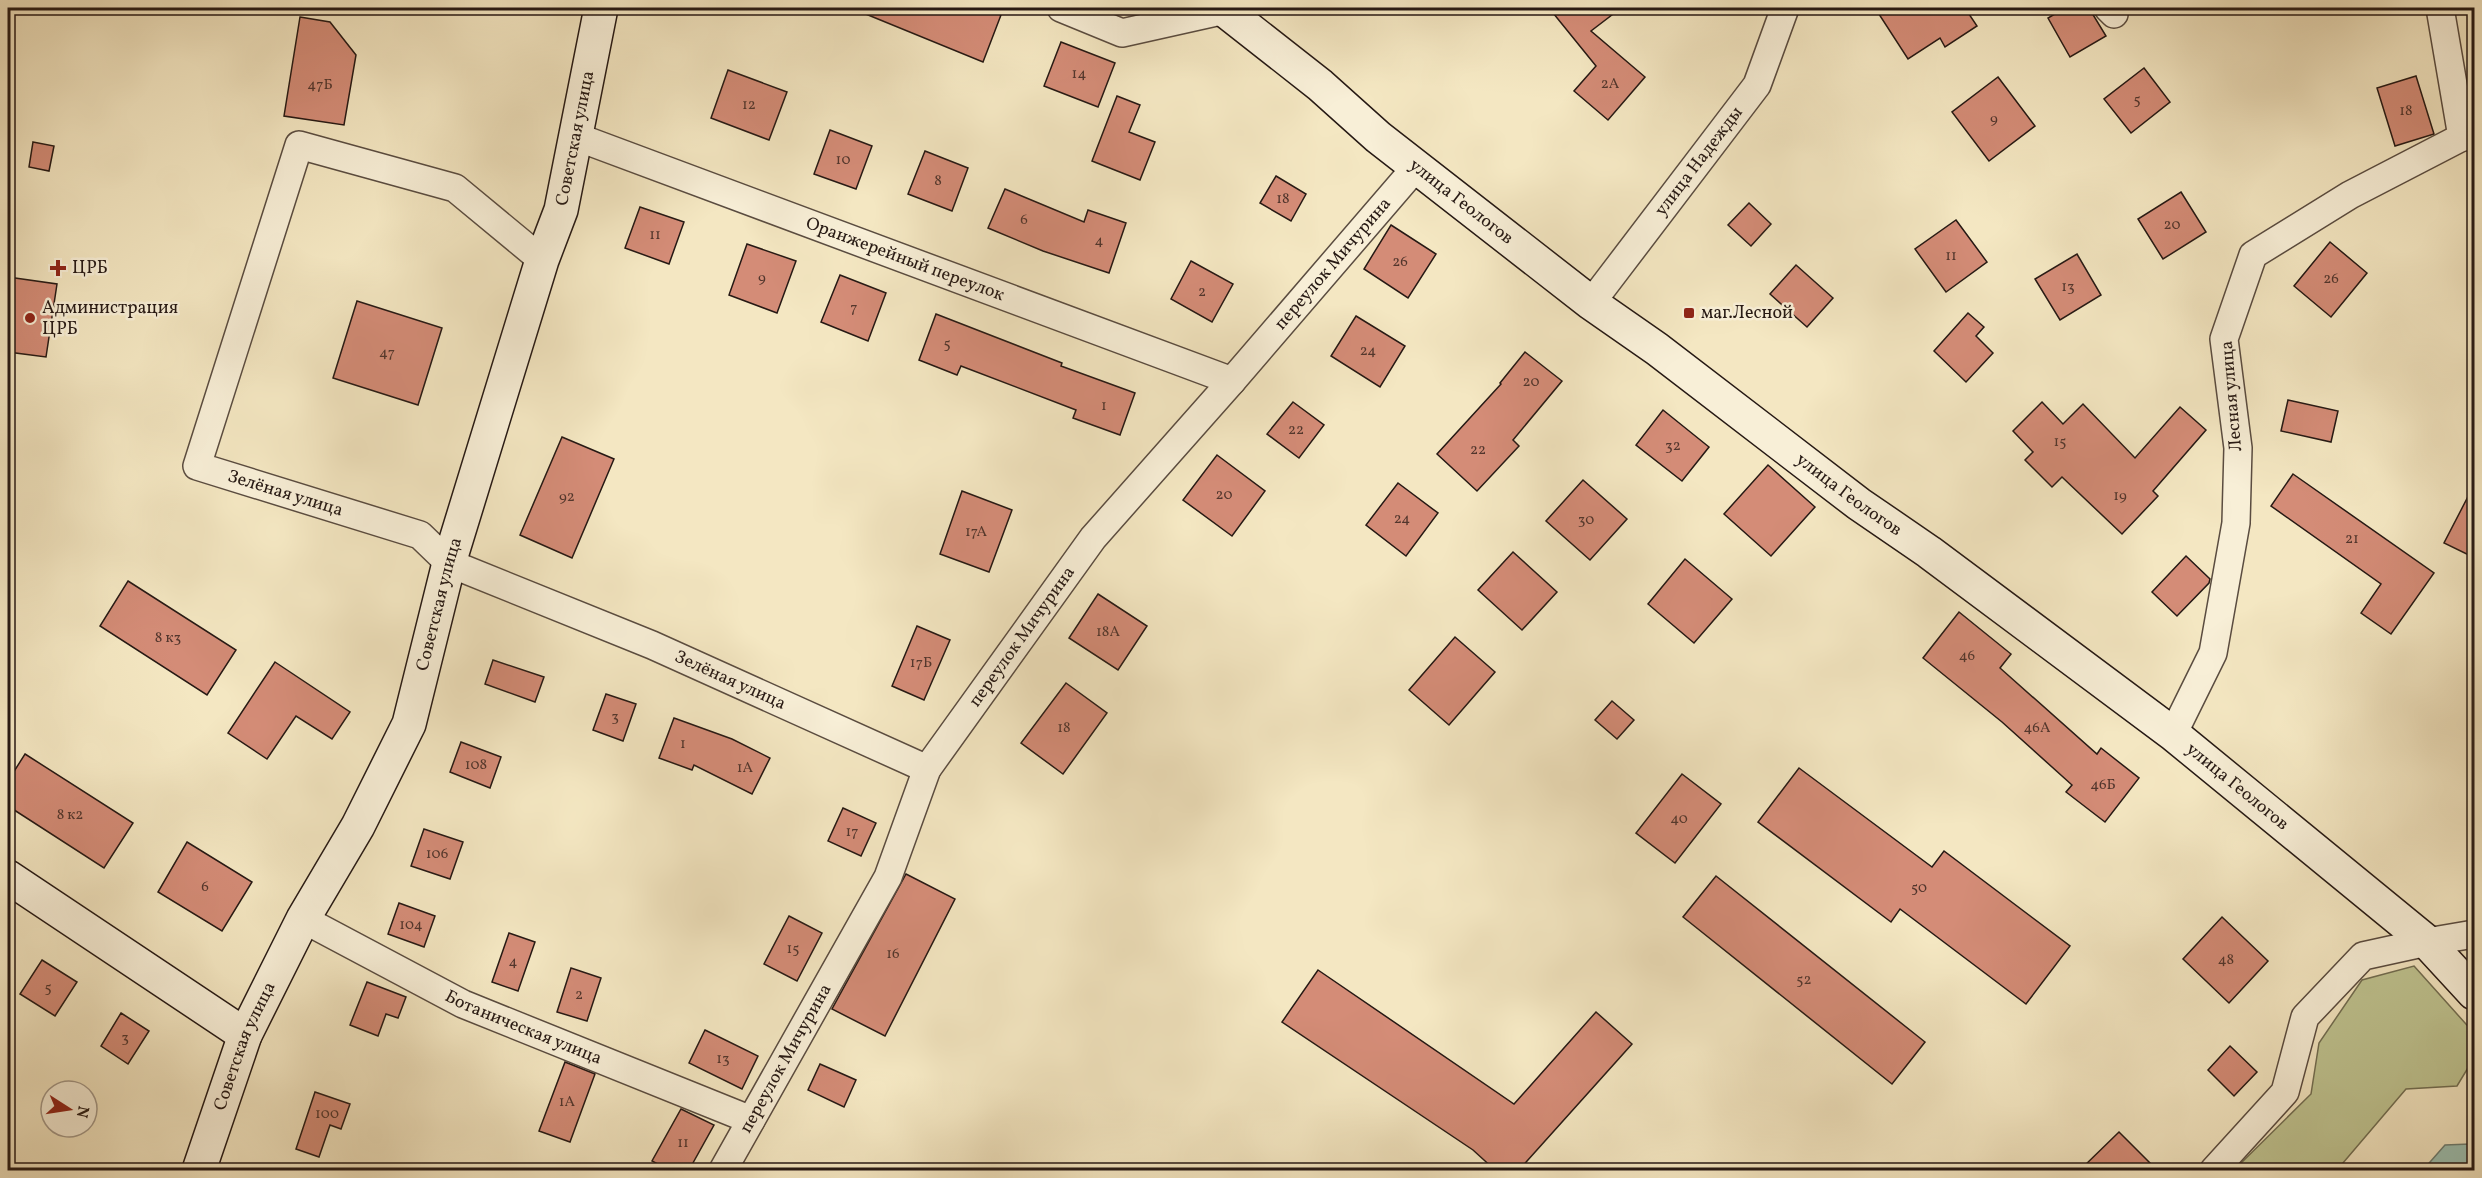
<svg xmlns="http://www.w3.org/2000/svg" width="2482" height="1178" viewBox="0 0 2482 1178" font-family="Vollkorn,serif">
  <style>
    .green { fill: #bfc491; stroke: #726e52; stroke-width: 1.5 }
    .water { fill: #9cc0b1; stroke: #6d7d72; stroke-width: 1.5 }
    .building { fill: #d48c77; stroke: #261914; stroke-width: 1.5 }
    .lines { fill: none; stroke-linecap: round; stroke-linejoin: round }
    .street-casing { stroke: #5a4c40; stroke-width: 30 }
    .secondary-casing { stroke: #261914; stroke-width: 36 }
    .street { stroke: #f8efd7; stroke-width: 27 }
    .secondary { stroke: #f8efd7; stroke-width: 33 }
    .poi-dot { fill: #8f2418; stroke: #f8efd7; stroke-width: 2 }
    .labels { text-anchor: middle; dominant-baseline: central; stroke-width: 5; stroke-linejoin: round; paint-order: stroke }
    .number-label { font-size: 15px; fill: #52362d }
    .street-label { font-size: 18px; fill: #261914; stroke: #f8efd7 }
    .poi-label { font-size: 18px; fill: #261914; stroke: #f8efd7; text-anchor: start }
  </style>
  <rect width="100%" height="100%" fill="#f4e7c2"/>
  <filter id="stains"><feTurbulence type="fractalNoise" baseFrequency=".00333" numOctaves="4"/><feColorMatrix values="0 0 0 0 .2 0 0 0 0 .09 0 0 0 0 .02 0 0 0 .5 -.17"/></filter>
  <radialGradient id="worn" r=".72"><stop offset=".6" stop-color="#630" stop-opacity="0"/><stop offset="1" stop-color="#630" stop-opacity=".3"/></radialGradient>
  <polygon class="green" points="2414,966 2474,1033 2474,1058 2457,1086 2406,1089 2337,1170 2234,1170 2311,1094 2319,1043 2362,980"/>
  <polygon class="water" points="2470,1144 2474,1148 2474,1170 2423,1170 2445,1145"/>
  <g class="building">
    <polygon points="851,8 983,8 1001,15 983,62"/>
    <polygon points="1549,8 1621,8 1591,31 1645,77 1608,120 1574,91 1596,66"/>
    <polygon points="1875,8 1965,8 1977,26 1945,47 1940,38 1908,59"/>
    <polygon points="2065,8 2089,8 2106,36 2070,57 2048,18"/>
    <polygon points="300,17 330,22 356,55 344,125 284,116"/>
    <polygon points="1061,42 1115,63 1098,107 1044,86"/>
    <polygon points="2144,68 2170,102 2131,133 2104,99"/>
    <polygon points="728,70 787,92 769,140 711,118"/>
    <polygon points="2416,76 2434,134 2395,146 2377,88"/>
    <polygon points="1998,77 2035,126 1989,161 1952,112"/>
    <polygon points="1117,96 1140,105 1129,132 1155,142 1140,180 1092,161"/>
    <polygon points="830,130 872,146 856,189 814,174"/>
    <polygon points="33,142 54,146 49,171 29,167"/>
    <polygon points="925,151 968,168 952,211 908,194"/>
    <polygon points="1276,176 1306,194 1291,221 1260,203"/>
    <polygon points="1005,189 1084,222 1088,210 1126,223 1109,273 1043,251 988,228"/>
    <polygon points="2181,192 2206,232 2163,259 2138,219"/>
    <polygon points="1749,203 1771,224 1751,246 1728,225"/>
    <polygon points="640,207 684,222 669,264 625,248"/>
    <polygon points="1956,220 1987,262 1946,292 1915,249"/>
    <polygon points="1391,225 1436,254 1408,298 1364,269"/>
    <polygon points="2330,242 2367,273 2331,317 2294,286"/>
    <polygon points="747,244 796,261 777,313 729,295"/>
    <polygon points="2077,254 2101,295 2060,320 2035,279"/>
    <polygon points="1191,261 1233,284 1212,322 1171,299"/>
    <polygon points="1796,265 1833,298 1807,327 1770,294"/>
    <polygon points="840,275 886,293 868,341 821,322"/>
    <polygon points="8,277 57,284 46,357 8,352"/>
    <polygon points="357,301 442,328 418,405 333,378"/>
    <polygon points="1968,313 1984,327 1976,336 1993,353 1966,382 1934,351"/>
    <polygon points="936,314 1062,363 1061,366 1135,393 1120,435 1073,418 1076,410 961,366 957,375 919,360"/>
    <polygon points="1356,316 1405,346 1380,387 1331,356"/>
    <polygon points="1525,352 1562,381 1513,440 1519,446 1477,491 1437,454 1501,384 1500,383"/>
    <polygon points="2288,400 2338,411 2331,442 2281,431"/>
    <polygon points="1293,402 1324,425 1299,458 1267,434"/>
    <polygon points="2042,402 2063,424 2083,404 2135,458 2180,407 2206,430 2153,491 2158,496 2122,534 2062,477 2052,487 2025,460 2033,452 2013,431"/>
    <polygon points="1663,410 1709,447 1682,481 1636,445"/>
    <polygon points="562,437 614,459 572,558 520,535"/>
    <polygon points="1217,455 1265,491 1232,536 1183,500"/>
    <polygon points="1768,465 1815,507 1771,556 1724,514"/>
    <polygon points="2293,474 2434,573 2391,634 2361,613 2381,584 2271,506"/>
    <polygon points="1583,480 1627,519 1590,560 1546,521"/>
    <polygon points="1398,483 1438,513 1406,556 1366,525"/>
    <polygon points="2475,483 2475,558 2444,543"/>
    <polygon points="962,491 1012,510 989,572 940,554"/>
    <polygon points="1513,552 1557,592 1522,630 1478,590"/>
    <polygon points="2186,556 2210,579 2209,583 2177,616 2152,592"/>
    <polygon points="1685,559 1732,599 1694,643 1648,604"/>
    <polygon points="128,581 236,650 207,695 100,626"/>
    <polygon points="1098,594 1147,626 1118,670 1069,638"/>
    <polygon points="1959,612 2011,654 2000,668 2097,754 2101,748 2139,778 2105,822 2066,792 2072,785 2002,722 1923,658"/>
    <polygon points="917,626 950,640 924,700 892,686"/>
    <polygon points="1455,637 1495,672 1449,725 1409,690"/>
    <polygon points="493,660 544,677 535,702 485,684"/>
    <polygon points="275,662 350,712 332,739 296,716 267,759 228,733"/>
    <polygon points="1066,683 1107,713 1063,774 1021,743"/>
    <polygon points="606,694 636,704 623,741 593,730"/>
    <polygon points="1612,701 1634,720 1617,739 1595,720"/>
    <polygon points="674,718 732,739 770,758 752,794 694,765 692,770 659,758"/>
    <polygon points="461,742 501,757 490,788 450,772"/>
    <polygon points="25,754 133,823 104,868 8,806 8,781"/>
    <polygon points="1799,768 1932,867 1944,851 2070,946 2026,1004 1900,909 1891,922 1758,822"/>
    <polygon points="1682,774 1721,804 1675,863 1636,833"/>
    <polygon points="843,808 876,823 861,856 828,841"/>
    <polygon points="424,829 463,842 450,879 411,866"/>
    <polygon points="187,842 252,882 222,931 158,892"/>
    <polygon points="906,874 955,899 885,1036 832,1009"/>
    <polygon points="1716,876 1925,1042 1892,1084 1683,917"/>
    <polygon points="399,903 435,916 424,947 388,934"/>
    <polygon points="789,916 822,933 797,981 764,964"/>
    <polygon points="2222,917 2268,961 2229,1003 2183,959"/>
    <polygon points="509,933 535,942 518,991 492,982"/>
    <polygon points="42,960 77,982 55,1016 20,994"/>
    <polygon points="571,968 601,978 587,1021 557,1012"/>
    <polygon points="1318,970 1514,1104 1596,1012 1632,1044 1519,1170 1495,1170 1473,1150 1282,1022"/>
    <polygon points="367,982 406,997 398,1018 386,1014 378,1036 350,1025"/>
    <polygon points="121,1013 149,1031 128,1064 101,1046"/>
    <polygon points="705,1030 758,1056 742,1089 689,1063"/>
    <polygon points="2230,1046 2257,1072 2234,1096 2208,1070"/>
    <polygon points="565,1062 595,1074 570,1142 539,1131"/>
    <polygon points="820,1064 856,1080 844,1107 808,1090"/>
    <polygon points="315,1092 350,1104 341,1129 330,1125 319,1157 296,1149"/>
    <polygon points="681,1109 714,1125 689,1170 669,1170 652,1161"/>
    <polygon points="2119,1132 2157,1170 2080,1170"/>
  </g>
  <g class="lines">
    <defs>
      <g id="street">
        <polyline points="1061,8 1122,33 1225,10"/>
        <polyline points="2108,8 2114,14"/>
        <polyline points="2440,8 2462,137 2474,136"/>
        <path id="s1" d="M577 137 1232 381"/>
        <path id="s2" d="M542 260 455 188 299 145 197 466 420 535 449 563 652 645 927 769"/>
        <path id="s3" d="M1591 303 1757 85 1785 8"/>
        <polyline points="2173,734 2213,653 2236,523 2238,448 2224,339 2253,255 2350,195 2462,137"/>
        <path id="s4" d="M303 919 463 1004 751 1120"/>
        <path id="s5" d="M723 1170 888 877 927 769 1093 538 1232 381 1417 166"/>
        <polyline points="2214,1170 2285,1092 2305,1017 2363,956 2427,942 2474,934"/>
      </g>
      <g id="secondary">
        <path id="s6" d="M1222 8 1320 85 1378 137 1591 303 1657 349 1859 504 1929 552 2173 734 2427 942 2474 993"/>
        <polyline points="8,877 245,1035"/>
        <path id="s7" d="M199 1170 245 1035 303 919 358 826 409 724 449 563 542 260 561 210 601 8"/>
      </g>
    </defs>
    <use href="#street" class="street-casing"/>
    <use href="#secondary" class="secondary-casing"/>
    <use href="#street" class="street"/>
    <use href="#secondary" class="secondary"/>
  </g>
  <g class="poi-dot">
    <path d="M55 259h6v6h6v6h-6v6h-6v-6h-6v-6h6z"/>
    <rect x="1683" y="307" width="12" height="12" rx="3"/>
    <circle cx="30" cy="318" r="6"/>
  </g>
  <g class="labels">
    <g class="number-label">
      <text x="1079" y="74">14</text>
      <text x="1610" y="84">2А</text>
      <text x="320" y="85">47Б</text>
      <text x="2137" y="100">5</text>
      <text x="749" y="105">12</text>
      <text x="2406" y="111">18</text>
      <text x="1994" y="119">9</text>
      <text x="843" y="160">10</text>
      <text x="938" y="181">8</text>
      <text x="1283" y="199">18</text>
      <text x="1024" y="220">6</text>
      <text x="2172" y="225">20</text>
      <text x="655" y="235">11</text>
      <text x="1099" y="241">4</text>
      <text x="1951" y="256">11</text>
      <text x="1400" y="262">26</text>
      <text x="762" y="278">9</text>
      <text x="2331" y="279">26</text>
      <text x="2068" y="287">13</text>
      <text x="1202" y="292">2</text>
      <text x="854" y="308">7</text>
      <text x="947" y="344">5</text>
      <text x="1368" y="351">24</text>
      <text x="387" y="353">47</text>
      <text x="1531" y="382">20</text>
      <text x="1104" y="406">1</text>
      <text x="1296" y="430">22</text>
      <text x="2060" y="442">15</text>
      <text x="1673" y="446">32</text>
      <text x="1478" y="450">22</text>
      <text x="1224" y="495">20</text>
      <text x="2120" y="496">19</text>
      <text x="567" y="497">92</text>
      <text x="1402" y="519">24</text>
      <text x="1586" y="520">30</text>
      <text x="976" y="532">17А</text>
      <text x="2352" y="539">21</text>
      <text x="1108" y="632">18А</text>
      <text x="168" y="638">8 к3</text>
      <text x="1967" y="656">46</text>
      <text x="921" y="663">17Б</text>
      <text x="615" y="717">3</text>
      <text x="1064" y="728">18</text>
      <text x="2037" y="728">46А</text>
      <text x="683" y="744">1</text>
      <text x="476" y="765">108</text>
      <text x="745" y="768">1А</text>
      <text x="2103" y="785">46Б</text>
      <text x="70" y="815">8 к2</text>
      <text x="1679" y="819">40</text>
      <text x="852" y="832">17</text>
      <text x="437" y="854">106</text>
      <text x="205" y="887">6</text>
      <text x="1919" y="888">50</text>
      <text x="411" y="925">104</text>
      <text x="793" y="949">15</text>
      <text x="893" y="954">16</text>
      <text x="2226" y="960">48</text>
      <text x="513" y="962">4</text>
      <text x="1804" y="980">52</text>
      <text x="48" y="988">5</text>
      <text x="579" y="995">2</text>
      <text x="125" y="1038">3</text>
      <text x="723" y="1059">13</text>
      <text x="567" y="1102">1А</text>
      <text x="327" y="1114">100</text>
      <text x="683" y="1143">11</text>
    </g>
    <g class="street-label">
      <text stroke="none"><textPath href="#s7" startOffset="1104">Советская улица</textPath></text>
      <text stroke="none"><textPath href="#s3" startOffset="178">улица Надежды</textPath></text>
      <text stroke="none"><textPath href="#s6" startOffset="308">улица Геологов</textPath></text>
      <text stroke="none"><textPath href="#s1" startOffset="350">Оранжерейный переулок</textPath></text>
      <text stroke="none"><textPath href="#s5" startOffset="1100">переулок Мичурина</textPath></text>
      <text transform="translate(2232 396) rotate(-95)">Лесная улица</text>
      <text stroke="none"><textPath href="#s2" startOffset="704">Зелёная улица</textPath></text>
      <text stroke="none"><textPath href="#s6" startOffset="794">улица Геологов</textPath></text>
      <text stroke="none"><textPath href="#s7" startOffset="618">Советская улица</textPath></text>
      <text stroke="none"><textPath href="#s5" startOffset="614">переулок Мичурина</textPath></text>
      <text stroke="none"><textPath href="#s2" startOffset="1190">Зелёная улица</textPath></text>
      <text stroke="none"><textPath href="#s6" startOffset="1280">улица Геологов</textPath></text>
      <text stroke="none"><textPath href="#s4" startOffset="246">Ботаническая улица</textPath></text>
      <text stroke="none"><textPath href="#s7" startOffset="132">Советская улица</textPath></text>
      <text stroke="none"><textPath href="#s5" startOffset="128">переулок Мичурина</textPath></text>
    </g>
    <g class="poi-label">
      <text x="72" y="268">ЦРБ</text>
      <text x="42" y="308">Администрация<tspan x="42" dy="21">ЦРБ</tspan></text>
      <text x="1701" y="313">маг.Лесной</text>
    </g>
  </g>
  <rect width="2482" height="1178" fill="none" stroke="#f4e7c2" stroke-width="30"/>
  <rect x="9" y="9" width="2464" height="1160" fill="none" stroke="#261914" stroke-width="3"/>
  <rect x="15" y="15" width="2452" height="1148" fill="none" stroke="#261914" stroke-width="1.5"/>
  <g transform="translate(69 1109) rotate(102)"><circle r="28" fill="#f8efd7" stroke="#a49989" stroke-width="1.5"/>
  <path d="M0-4.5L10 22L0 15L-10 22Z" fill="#8f2418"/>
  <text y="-9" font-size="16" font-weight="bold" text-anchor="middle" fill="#261914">N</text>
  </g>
  <rect width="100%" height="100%" filter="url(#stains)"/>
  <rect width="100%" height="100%" fill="url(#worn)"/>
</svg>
